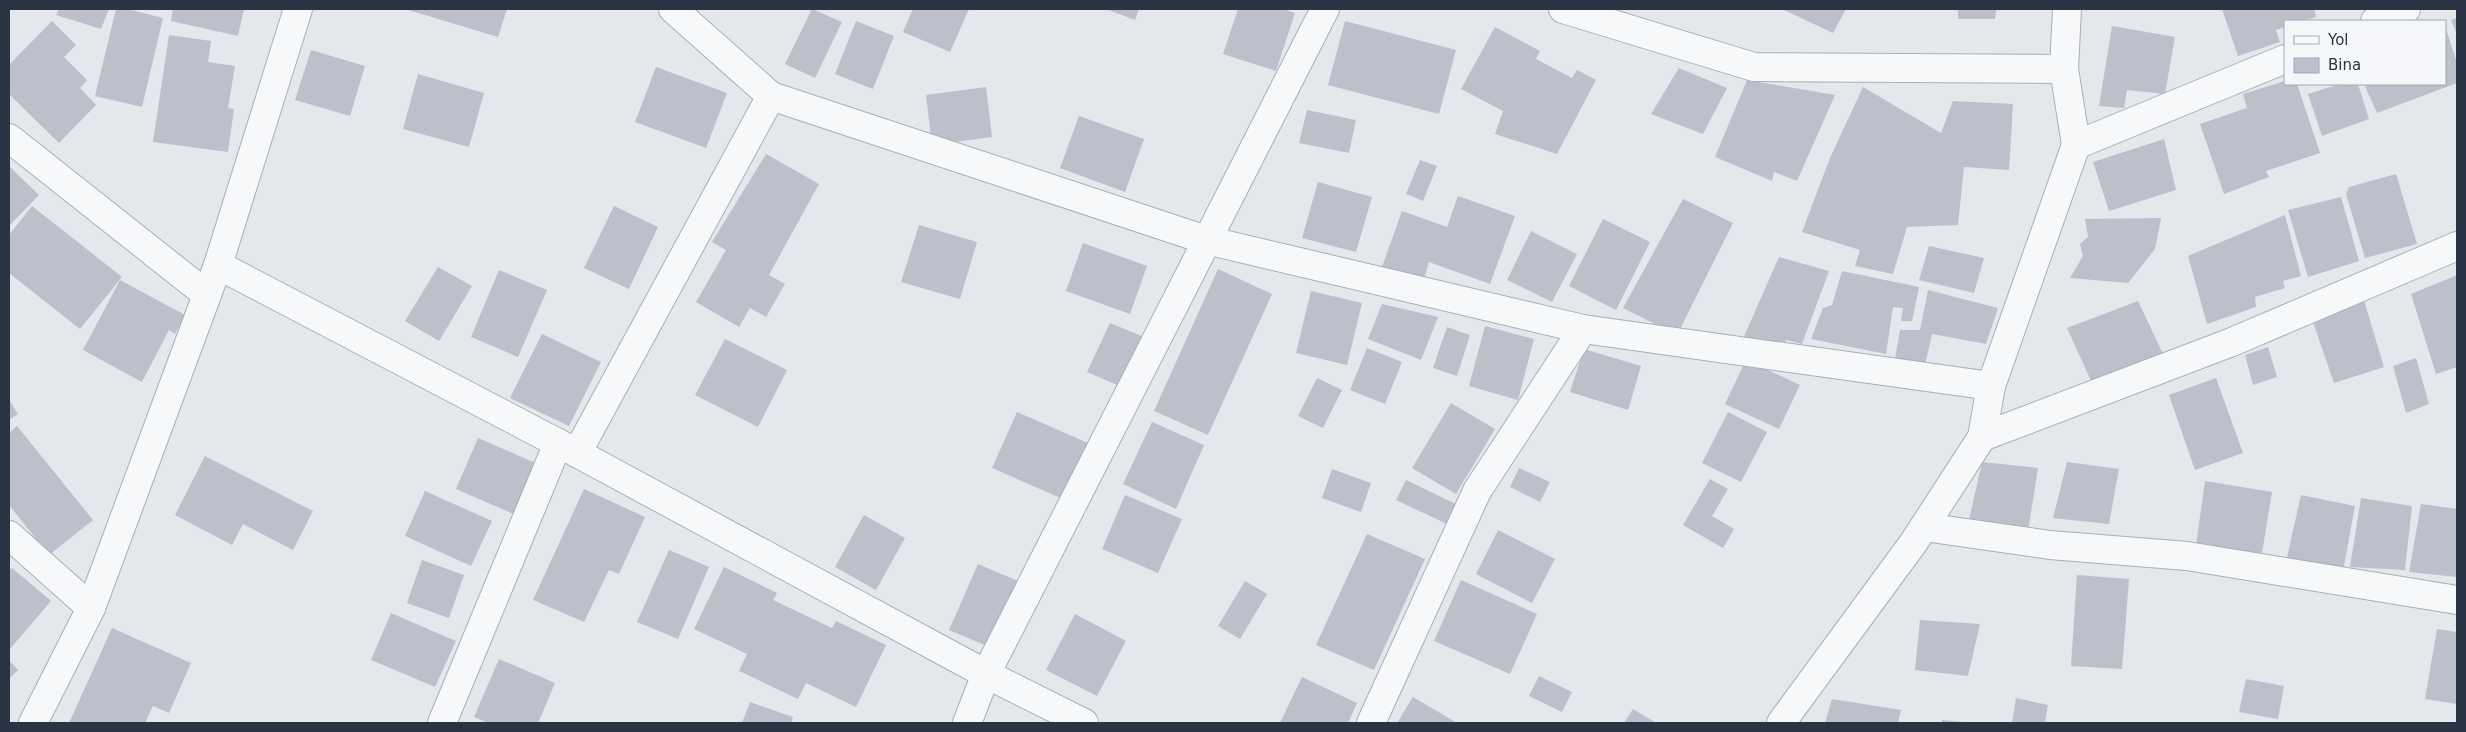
<svg xmlns="http://www.w3.org/2000/svg" width="2466" height="732" viewBox="0 0 2466 732" font-family="'DejaVu Sans',sans-serif">
  <style>
    .building { fill: #bbc0ca }
    .lines { fill: none; stroke-linecap: round; stroke-linejoin: round }
    .minor-casing { stroke: #a9aeb7; stroke-width: 30 }
    .minor { stroke: #f7f8fa; stroke-width: 28 }
  </style>
  <rect width="100%" height="100%" fill="#e4e7ec"/>
  <g class="building">
    <polygon points="59,9 109,9 101,29 56,15"/>
    <polygon points="116,9 127,9 163,18 142,107 95,96"/>
    <polygon points="173,9 244,9 238,36 171,21"/>
    <polygon points="405,9 507,9 498,37"/>
    <polygon points="812,9 842,22 815,78 785,64"/>
    <polygon points="913,9 969,9 950,52 903,32"/>
    <polygon points="1106,9 1139,9 1135,20"/>
    <polygon points="1238,9 1283,9 1295,13 1276,71 1223,54"/>
    <polygon points="1782,9 1846,9 1833,33"/>
    <polygon points="1958,9 1996,9 1995,19 1958,19"/>
    <polygon points="2222,9 2314,9 2316,17 2302,21 2285,21 2285,27 2276,30 2280,42 2238,56"/>
    <polygon points="2457,18 2457,34 2451,20"/>
    <polygon points="52,21 76,45 64,57 87,80 80,88 96,105 59,143 9,94 9,65"/>
    <polygon points="856,21 894,36 873,89 835,74"/>
    <polygon points="1345,21 1456,50 1439,114 1328,85"/>
    <polygon points="2112,26 2175,37 2165,94 2127,90 2124,108 2099,106"/>
    <polygon points="2445,26 2457,63 2457,83 2377,113 2364,84 2445,84"/>
    <polygon points="1495,27 1540,51 1536,59 1572,78 1577,70 1596,80 1557,154 1495,134 1503,111 1461,89"/>
    <polygon points="169,35 211,41 208,62 235,66 228,108 234,109 228,152 153,142"/>
    <polygon points="311,50 365,66 350,116 295,100"/>
    <polygon points="656,67 727,93 706,148 635,122"/>
    <polygon points="1679,68 1727,88 1703,134 1651,114"/>
    <polygon points="418,74 484,93 469,147 403,129"/>
    <polygon points="1747,80 1835,95 1797,181 1774,172 1772,181 1715,157"/>
    <polygon points="2285,81 2285,84 2297,84 2320,153 2266,171 2269,177 2224,194 2200,124 2247,108 2243,94"/>
    <polygon points="2340,84 2358,84 2369,119 2322,136 2308,94"/>
    <polygon points="986,87 992,137 932,145 926,95"/>
    <polygon points="1863,87 1941,133 1953,101 2013,104 2009,170 1964,167 1958,225 1907,227 1893,274 1855,266 1860,250 1802,232 1830,158"/>
    <polygon points="1307,110 1356,120 1349,153 1299,143"/>
    <polygon points="1079,116 1144,139 1125,192 1060,168"/>
    <polygon points="2164,139 2176,190 2109,211 2093,162"/>
    <polygon points="766,154 819,184 769,275 785,284 766,317 750,308 739,327 696,302 726,250 712,242"/>
    <polygon points="1420,160 1437,166 1423,201 1406,194"/>
    <polygon points="9,166 39,195 9,226"/>
    <polygon points="2396,174 2417,244 2365,258 2346,194 2349,187"/>
    <polygon points="1318,182 1372,197 1356,252 1302,238"/>
    <polygon points="1458,196 1515,216 1490,284 1429,262 1423,282 1382,267 1402,211 1447,227"/>
    <polygon points="2341,197 2359,261 2308,277 2288,210"/>
    <polygon points="1683,199 1733,223 1677,335 1623,308"/>
    <polygon points="32,206 122,277 80,329 9,273 9,235"/>
    <polygon points="614,206 658,227 629,289 584,268"/>
    <polygon points="2285,215 2301,276 2283,281 2285,288 2255,297 2256,307 2207,324 2188,256"/>
    <polygon points="2161,218 2155,249 2128,283 2070,278 2083,256 2080,244 2088,237 2085,219"/>
    <polygon points="1603,219 1650,242 1616,310 1569,286"/>
    <polygon points="919,225 977,242 960,299 901,282"/>
    <polygon points="1531,231 1577,254 1552,302 1507,280"/>
    <polygon points="1083,243 1147,266 1130,314 1066,291"/>
    <polygon points="1929,246 1984,258 1974,293 1919,280"/>
    <polygon points="1779,257 1829,271 1802,344 1786,340 1783,348 1742,341"/>
    <polygon points="438,267 472,286 439,341 405,321"/>
    <polygon points="1218,269 1272,294 1208,435 1154,411"/>
    <polygon points="499,270 547,290 518,357 471,337"/>
    <polygon points="1842,271 1919,287 1912,321 1901,321 1903,308 1893,307 1886,354 1811,339 1823,308 1832,305"/>
    <polygon points="2457,275 2457,367 2436,374 2411,294"/>
    <polygon points="120,280 185,315 175,334 169,330 142,382 83,350"/>
    <polygon points="1928,290 1998,308 1986,344 1932,334 1925,365 1895,359 1900,330 1920,330"/>
    <polygon points="1311,291 1362,303 1347,365 1296,353"/>
    <polygon points="2363,297 2384,367 2334,383 2312,319"/>
    <polygon points="2138,301 2164,356 2093,385 2067,328"/>
    <polygon points="1382,304 1438,317 1421,360 1368,339"/>
    <polygon points="1110,323 1144,337 1122,387 1087,372"/>
    <polygon points="1485,326 1534,339 1518,400 1469,386"/>
    <polygon points="1447,327 1470,335 1457,376 1433,368"/>
    <polygon points="542,334 601,362 569,426 510,398"/>
    <polygon points="725,339 787,370 758,427 695,395"/>
    <polygon points="2268,347 2277,377 2253,385 2245,355"/>
    <polygon points="1367,348 1402,362 1385,404 1350,390"/>
    <polygon points="1584,349 1641,366 1628,410 1570,392"/>
    <polygon points="2416,358 2429,404 2406,413 2393,366"/>
    <polygon points="1746,360 1800,385 1779,429 1725,404"/>
    <polygon points="1317,378 1342,390 1323,428 1298,416"/>
    <polygon points="2216,378 2243,453 2195,470 2169,395"/>
    <polygon points="9,400 18,414 9,420"/>
    <polygon points="1451,403 1495,429 1456,494 1412,468"/>
    <polygon points="1017,412 1088,443 1063,499 992,468"/>
    <polygon points="1728,412 1767,432 1741,482 1702,463"/>
    <polygon points="1152,422 1204,445 1176,509 1123,484"/>
    <polygon points="17,426 93,520 49,555 9,505 9,433"/>
    <polygon points="478,438 540,465 518,516 456,489"/>
    <polygon points="205,456 313,511 293,550 243,524 232,545 175,515"/>
    <polygon points="1982,462 2038,468 2028,531 1969,520"/>
    <polygon points="2067,462 2119,469 2109,524 2053,518"/>
    <polygon points="1519,468 1550,482 1540,502 1510,487"/>
    <polygon points="1332,469 1371,483 1361,512 1322,498"/>
    <polygon points="1710,479 1728,489 1712,516 1734,529 1723,548 1683,525"/>
    <polygon points="1406,480 1458,505 1449,525 1396,500"/>
    <polygon points="2205,481 2272,492 2262,553 2196,545"/>
    <polygon points="584,489 645,517 619,574 609,570 584,622 533,600"/>
    <polygon points="425,491 492,521 471,566 405,536"/>
    <polygon points="1125,495 1182,519 1158,573 1102,549"/>
    <polygon points="2301,495 2355,506 2343,571 2286,562"/>
    <polygon points="2361,498 2412,506 2405,570 2350,567"/>
    <polygon points="2421,504 2457,509 2457,577 2409,572"/>
    <polygon points="864,515 905,538 876,590 835,567"/>
    <polygon points="1498,530 1555,559 1532,603 1476,574"/>
    <polygon points="1367,534 1425,559 1374,670 1316,645"/>
    <polygon points="669,550 709,567 678,639 637,622"/>
    <polygon points="422,560 464,575 449,618 407,603"/>
    <polygon points="978,564 1018,581 989,647 949,630"/>
    <polygon points="724,567 777,593 773,600 832,628 836,621 886,645 856,707 806,683 798,699 739,671 747,654 694,629"/>
    <polygon points="12,568 51,601 9,650 9,571"/>
    <polygon points="2077,575 2129,579 2122,669 2071,666"/>
    <polygon points="1461,580 1537,614 1510,674 1434,641"/>
    <polygon points="1245,581 1267,594 1240,639 1218,626"/>
    <polygon points="391,613 456,641 435,687 371,660"/>
    <polygon points="1075,614 1126,641 1097,696 1046,670"/>
    <polygon points="1920,620 1980,624 1968,676 1915,670"/>
    <polygon points="112,628 191,663 169,713 153,706 145,723 69,723"/>
    <polygon points="2437,629 2457,632 2457,704 2425,699"/>
    <polygon points="499,659 555,683 538,723 488,723 474,717"/>
    <polygon points="9,660 18,670 9,679"/>
    <polygon points="1539,676 1572,692 1562,712 1529,696"/>
    <polygon points="1302,677 1357,703 1348,723 1280,723"/>
    <polygon points="2246,679 2284,686 2278,719 2239,712"/>
    <polygon points="1413,697 1457,723 1397,723"/>
    <polygon points="2016,698 2048,705 2045,721 2050,723 2012,723"/>
    <polygon points="1832,699 1901,710 1898,723 1825,723"/>
    <polygon points="750,702 793,717 791,723 742,723"/>
    <polygon points="1633,709 1656,723 1624,723"/>
    <polygon points="1942,720 1963,722 1963,723 1942,723"/>
  </g>
  <g class="lines">
    <defs>
      <g id="minor">
        <polyline points="673,9 771,96 1206,240 1583,329 1991,386"/>
        <polyline points="1563,9 1754,67 2064,69"/>
        <polyline points="2375,21 2406,9"/>
        <polyline points="9,138 206,294"/>
        <polyline points="2076,145 2285,59"/>
        <polyline points="218,265 577,453 986,674 1084,723"/>
        <polyline points="1982,437 2232,342 2457,246"/>
        <polyline points="577,453 771,96"/>
        <polyline points="1924,527 2050,545 2187,556 2457,600"/>
        <polyline points="9,535 91,608"/>
        <polyline points="33,723 91,608 218,265 298,9"/>
        <polyline points="442,723 558,443"/>
        <polyline points="967,723 986,674 1325,9"/>
        <polyline points="1371,723 1477,491 1583,329"/>
        <polyline points="1781,723 1914,542 1982,437 1991,386 2076,145 2064,69 2067,9"/>
      </g>
    </defs>
    <use href="#minor" class="minor-casing"/>
    <use href="#minor" class="minor"/>
  </g>
  <rect width="2466" height="732" fill="none" stroke="#2b3445" stroke-width="20"/>
  <rect x="2284" y="20" width="162" height="65" fill="#f4f6f9" stroke="#a4a8b1"/>
  <rect x="2294" y="36" width="25" height="8" fill="#f7f8fa" stroke="#a4a8b1"/>
  <text x="2328" y="45" font-size="15" fill="#2b3445">Yol</text>
  <rect x="2294" y="58" width="25" height="15" fill="#bbc0ca" stroke="#a4a8b1"/>
  <text x="2328" y="70" font-size="15" fill="#2b3445">Bina</text>
</svg>
